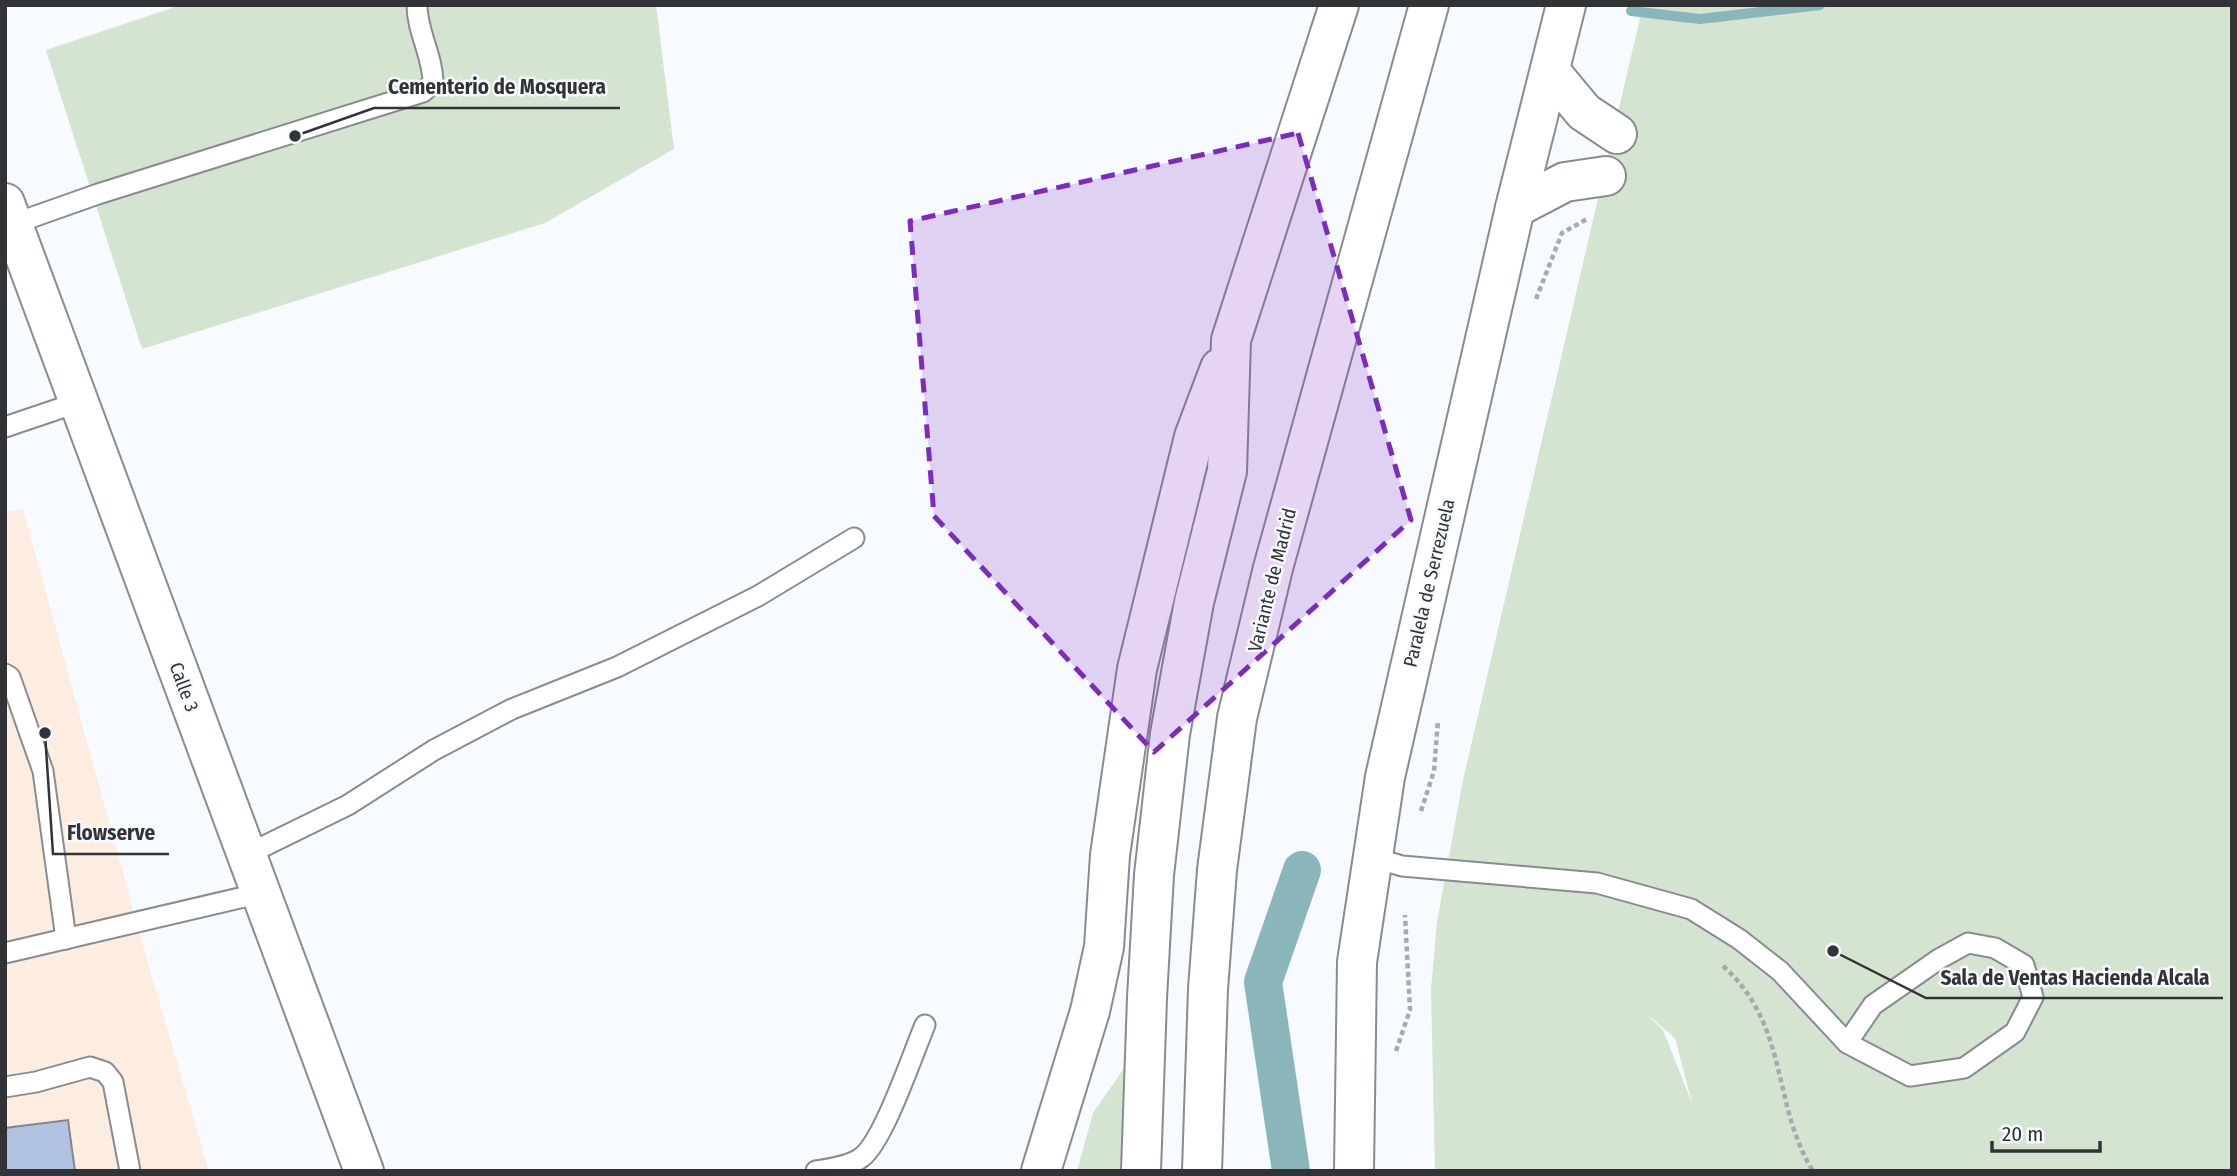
<svg xmlns="http://www.w3.org/2000/svg" width="2237" height="1176" viewBox="0 0 2237 1176" font-family="'Fira Sans Condensed',sans-serif">
  <style>
    .industrial { fill: #fdede1 }
    .green { fill: #d5e3d1; fill-rule: evenodd }
    .lines { fill: none; stroke-linecap: round; stroke-linejoin: round }
    .stream { stroke: #8ab6bb; stroke-width: 10 }
    .canal { stroke: #8ab6bb; stroke-width: 38 }
    .building { fill: #b2c2e1; stroke: #84878d; stroke-width: 2 }
    .service-casing { stroke: #888b90; stroke-width: 23 }
    .minor-casing { stroke: #888b90; stroke-width: 42 }
    .secondary-casing { stroke: #888b90; stroke-width: 42 }
    .primary-casing { stroke: #888b90; stroke-width: 42 }
    .path { stroke: #a7a9ae; stroke-width: 4.5; stroke-dasharray: 5 3.5; stroke-linecap: butt }
    .service { stroke: #fff; stroke-width: 19 }
    .minor { stroke: #fff; stroke-width: 38 }
    .secondary { stroke: #fff; stroke-width: 38 }
    .primary { stroke: #fff; stroke-width: 38 }
    .marked { fill: #7b2cbf; fill-opacity: 0.2; stroke: #7b2cbf; stroke-width: 5; stroke-dasharray: 14 9; stroke-linejoin: round }
    .labels { text-anchor: middle; dominant-baseline: central; stroke-width: 5; stroke-linejoin: round; paint-order: stroke }
    .street-label { font-size: 19px; fill: #323336; stroke: #f7faff }
    .leader { fill: none; stroke: #323336; stroke-width: 2.5 }
    .callout-dot { fill: #323336; stroke: #f7faff; stroke-width: 2.5 }
    .callout-label { font-size: 21px; text-anchor: middle; font-weight: bold; fill: #323336; stroke: #f7faff; stroke-width: 5; stroke-linejoin: round; paint-order: stroke }
  </style>
  <rect width="100%" height="100%" fill="#f7faff"/>
  <polygon class="industrial" points="23,509 145,953 209,1171 5,1171 5,512"/>
  <g class="green">
    <polygon points="181,5 656,5 674,149 545,223 142,349 46,50"/>
    <path d="M1643 5H2232V1171H1435L1431 989 1437 922 1463 780ZM1645 1013 1675 1038 1692 1103 1663 1030Z"/>
    <polygon points="1127,1064 1122,1171 1077,1171 1093,1113"/>
  </g>
  <g class="lines">
    <polyline class="stream" points="1631,11 1700,19 1820,5"/>
    <polyline class="canal" points="1291,1171 1263,982 1302,870"/>
  </g>
  <polygon class="building" points="68,1120 75,1171 5,1171 5,1128"/>
  <g class="lines">
    <defs>
      <g id="service">
        <path d="M13 224 98 194 423 92 433 83C433 56 417 32 417 5"/>
        <polyline points="5,427 79,402"/>
        <polyline points="5,674 10,677 43,771 66,939"/>
        <polyline points="246,855 348,805 434,750 512,709 617,667 758,596 854,538"/>
        <polyline points="1372,857 1402,866 1597,883 1691,909 1739,939 1780,971 1847,1043 1910,1076 1964,1068 2015,1032 2033,997 2024,965 1995,948 1968,943 1939,959 1873,1005 1847,1043"/>
        <polyline points="5,953 261,893"/>
        <polyline points="5,1087 36,1082 90,1067 105,1072 113,1082 130,1171"/>
        <path d="M816 1171C830 1169 851 1166 862 1157 884 1140 913 1053 925 1025"/>
      </g>
      <g id="minor">
        <polyline points="1550,71 1584,112 1617,134"/>
        <polyline points="1515,208 1565,182 1606,176"/>
        <polyline points="1354,1171 1357,962 1385,777 1515,208 1566,5"/>
      </g>
      <polyline id="secondary" points="5,203 364,1171"/>
      <g id="primary">
        <polyline points="1041,1171 1090,1011 1104,947 1110,855 1137,669 1194,437 1220,368"/>
        <polyline points="1141,1171 1147,998 1154,875 1170,734 1194,602 1227,471 1231,340 1339,5"/>
        <polyline points="1202,1171 1208,989 1217,870 1237,718 1273,568 1429,5"/>
      </g>
    </defs>
    <use href="#service" class="service-casing"/>
    <use href="#minor" class="minor-casing"/>
    <use href="#secondary" class="secondary-casing"/>
    <use href="#primary" class="primary-casing"/>
    <g class="path">
      <polyline points="1536,299 1562,233 1587,219"/>
      <polyline points="1421,811 1434,771 1438,721"/>
      <path d="M1723 966C1790 1026 1771 1104 1813 1171"/>
      <polyline points="1396,1051 1410,1010 1405,915"/>
    </g>
    <use href="#service" class="service"/>
    <use href="#minor" class="minor"/>
    <use href="#secondary" class="secondary"/>
    <use href="#primary" class="primary"/>
  </g>
  <path class="marked" d="M1298 133 1411 520 1154 752 934 516 910 221Z"/>
  <g class="labels">
    <g class="street-label">
      <text transform="translate(1272 580) rotate(-76)">Variante de Madrid</text>
      <text transform="translate(1429 583) rotate(-77)">Paralela de Serrezuela</text>
      <text transform="translate(184 687) rotate(70)">Calle 3</text>
    </g>
  </g>
  <path class="leader" d="M295 136L374 108H620M45 733L53 854H169M1833 951L1926 998H2223"/>
  <g class="callout-dot">
    <circle cx="295" cy="136" r="7"/>
    <circle cx="45" cy="733" r="7"/>
    <circle cx="1833" cy="951" r="7"/>
  </g>
  <g class="callout-label">
    <text x="497" y="94">Cementerio de Mosquera</text>
    <text x="111" y="840">Flowserve</text>
    <text x="2075" y="985">Sala de Ventas Hacienda Alcala</text>
  </g>
  <rect width="2237" height="1176" fill="none" stroke="#323336" stroke-width="14"/>
  <path d="M1992 1141v10h108v-10" fill="none" stroke="#323336" stroke-width="3.5"/>
  <text x="2002" y="1141" font-size="21" fill="#323336" stroke="#f7faff" stroke-width="5" paint-order="stroke">20 m</text>
</svg>
